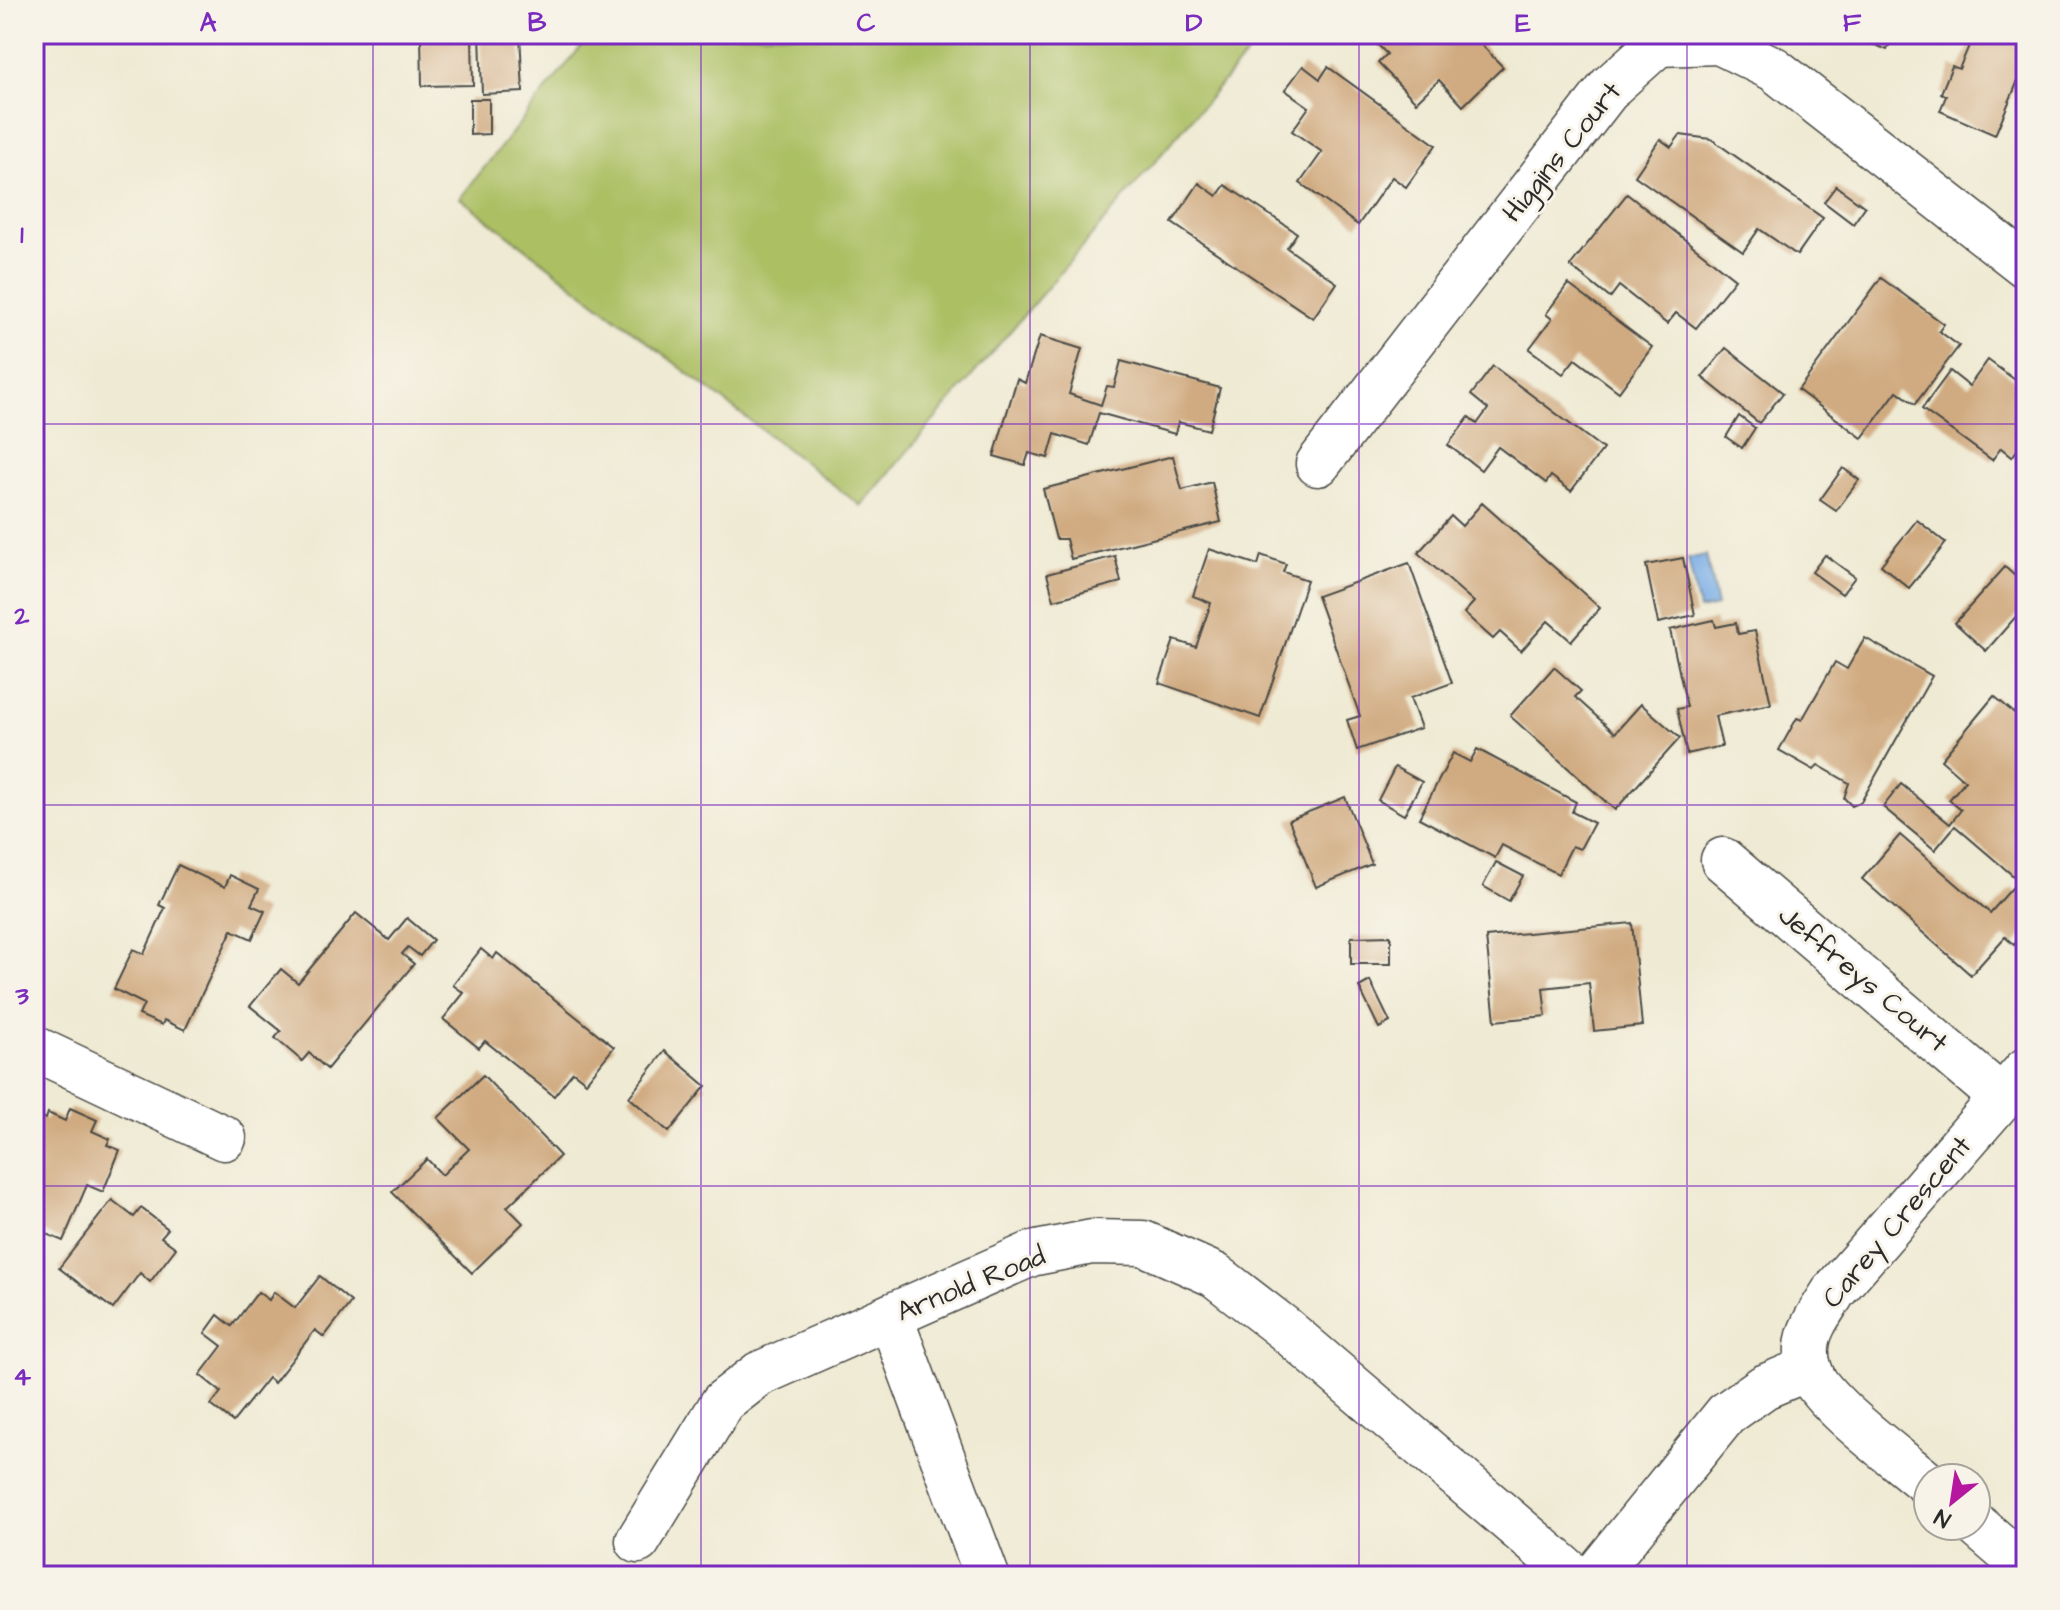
<svg xmlns="http://www.w3.org/2000/svg" width="2060" height="1610" viewBox="0 0 2060 1610" font-family="'Architects Daughter',sans-serif">
  <style>
    .green { fill: #acbf63; stroke: #6c7547; stroke-width: 2 }
    .water { fill: #79ade6; stroke: #526c88; stroke-width: 2 }
    .building { fill: #d0aa80 }
    .lines { fill: none; stroke-linecap: round; stroke-linejoin: round }
    .minor-casing { stroke: #484844; stroke-width: 47 }
    .minor { stroke: #fff; stroke-width: 44 }
    .grid { fill: none; stroke: #7b2cbf; stroke-width: 2; stroke-opacity: 0.55 }
    .labels { text-anchor: middle; dominant-baseline: central; stroke-width: 6; stroke-linejoin: round; paint-order: stroke }
    .street-label { font-size: 28px; fill: #2b2b2b; stroke: #f7f3e8 }
    .neatline { fill: none; stroke: #7b2cbf; stroke-width: 3 }
    .grid-label { font-size: 26px; text-anchor: middle; font-weight: bold; fill: #7b2cbf }
  </style>
  <rect width="100%" height="100%" fill="#f7f3e8"/>
  <filter id="ink" filterUnits="userSpaceOnUse"><feTurbulence type="fractalNoise" baseFrequency=".0125" numOctaves="2"/><feDisplacementMap in="SourceGraphic" scale="16" xChannelSelector="R" yChannelSelector="G"/><feConvolveMatrix kernelMatrix="1 2 1 2 8 2 1 2 1" color-interpolation-filters="sRGB"/></filter>
  <filter id="wash" filterUnits="userSpaceOnUse"><feTurbulence type="fractalNoise" baseFrequency=".006" numOctaves="4" result="noise"/><feDisplacementMap in="SourceGraphic" scale="32" xChannelSelector="R" yChannelSelector="G"/><feGaussianBlur stdDeviation="1.8" result="paint"/><feColorMatrix in="noise" values="0 0 0 0 0 0 0 0 0 0 0 0 0 0 0 0 0 1.4 0 .05"/><feComposite in="paint" operator="in"/></filter>
  <g filter="url(#wash)">
    <rect width="100%" height="100%" fill="#efead3"/>
    <polygon class="green" points="591,34 1264,34 861,506 460,198"/>
    <polygon class="water" points="1706,555 1717,606 1699,610 1688,559"/>
    <g id="blocks">
      <g class="building">
        <polygon points="421,34 472,34 473,85 422,86"/>
        <polygon points="480,34 520,34 523,92 482,94"/>
        <polygon points="1367,34 1459,34 1467,42 1474,37 1503,67 1463,106 1439,80 1416,102 1378,63 1387,54"/>
        <polygon points="1850,34 1894,34 1887,50"/>
        <polygon points="1974,34 1992,34 2026,48 2026,62 1995,135 1940,111 1946,96 1941,93 1952,66 1959,69"/>
        <polygon points="1303,66 1320,79 1328,67 1436,145 1406,187 1392,177 1358,225 1300,183 1322,152 1292,131 1309,107 1285,90"/>
        <polygon points="470,99 489,99 489,134 470,135"/>
        <polygon points="1680,135 1711,139 1823,218 1797,255 1759,229 1743,252 1635,176 1660,139 1671,147"/>
        <polygon points="1199,183 1217,196 1225,185 1297,233 1287,248 1337,283 1313,318 1172,223"/>
        <polygon points="1836,186 1865,207 1853,224 1824,202"/>
        <polygon points="1627,194 1735,279 1696,328 1676,313 1667,324 1619,286 1610,298 1570,266"/>
        <polygon points="1881,278 1944,324 1939,331 1959,346 1915,404 1897,391 1862,438 1798,390"/>
        <polygon points="1568,284 1652,347 1619,392 1575,359 1563,374 1529,349 1552,319 1546,314"/>
        <polygon points="1040,336 1082,349 1069,394 1101,405 1107,386 1114,387 1121,361 1220,388 1209,430 1178,422 1175,434 1099,413 1089,445 1055,434 1048,458 1029,453 1025,465 994,456 1017,379 1025,383"/>
        <polygon points="1726,348 1783,393 1759,423 1702,377"/>
        <polygon points="1988,360 2026,388 2026,438 2012,457 2001,448 1992,460 1922,409 1950,371 1969,386"/>
        <polygon points="1493,366 1603,449 1571,491 1551,476 1546,483 1498,447 1481,470 1448,445 1469,417 1477,424 1488,409 1471,395"/>
        <polygon points="1739,416 1755,428 1742,448 1726,437"/>
        <polygon points="1173,456 1182,490 1212,482 1221,522 1071,559 1066,539 1056,539 1043,489"/>
        <polygon points="1843,468 1859,480 1836,511 1820,500"/>
        <polygon points="1482,503 1600,608 1571,641 1548,621 1521,651 1500,632 1493,639 1464,613 1474,602 1418,553 1451,516 1462,526"/>
        <polygon points="1917,520 1946,543 1909,588 1881,565"/>
        <polygon points="1209,549 1258,565 1261,555 1286,564 1283,572 1307,580 1260,718 1159,683 1174,640 1196,647 1211,603 1193,596"/>
        <polygon points="1825,555 1855,577 1842,594 1812,572"/>
        <polygon points="1115,556 1121,582 1054,600 1047,574"/>
        <polygon points="1683,558 1695,615 1658,623 1646,565"/>
        <polygon points="1409,563 1452,683 1410,698 1421,728 1357,750 1347,720 1360,716 1317,596"/>
        <polygon points="2005,567 2026,586 2026,605 1986,651 1955,623"/>
        <polygon points="1714,620 1716,627 1736,623 1738,634 1755,631 1771,704 1715,716 1722,746 1687,754 1677,709 1687,707 1670,630"/>
        <polygon points="1865,638 1932,676 1861,802 1852,806 1844,798 1849,783 1818,765 1814,770 1779,750 1797,718 1802,720 1835,662 1847,669"/>
        <polygon points="1554,667 1581,691 1575,697 1615,733 1641,704 1680,738 1615,810 1510,716"/>
        <polygon points="1994,696 2026,723 2026,869 2017,879 1955,826 1935,850 1883,807 1901,784 1950,824 1961,810 1949,800 1965,781 1941,760"/>
        <polygon points="1477,749 1576,802 1572,812 1594,823 1580,849 1572,846 1558,874 1502,845 1495,858 1419,818 1453,753 1470,762"/>
        <polygon points="1395,767 1422,782 1404,815 1378,800"/>
        <polygon points="1345,797 1372,864 1316,887 1289,820"/>
        <polygon points="1900,835 1990,913 2012,888 2026,900 2026,932 2014,945 2005,937 1971,975 1862,879"/>
        <polygon points="1496,862 1523,876 1509,901 1483,886"/>
        <polygon points="178,865 225,887 230,875 259,889 251,905 265,911 252,939 232,930 185,1030 164,1020 162,1025 139,1015 144,1004 114,989 133,949 144,954 165,908 159,905"/>
        <polygon points="356,913 389,940 407,918 433,940 420,956 408,947 402,954 414,964 327,1069 309,1053 302,1061 275,1038 281,1031 250,1006 281,969 298,983"/>
        <polygon points="1632,923 1642,1026 1594,1031 1589,983 1543,988 1546,1016 1495,1021 1486,937"/>
        <polygon points="1391,936 1391,964 1351,964 1351,937"/>
        <polygon points="481,949 493,959 497,953 614,1047 586,1082 573,1072 554,1096 485,1041 479,1048 443,1019 464,993 453,985"/>
        <polygon points="1370,981 1390,1022 1379,1028 1359,987"/>
        <polygon points="665,1051 706,1086 669,1132 629,1097"/>
        <polygon points="483,1075 560,1156 507,1207 523,1223 472,1273 392,1192 427,1159 442,1175 469,1149 438,1118"/>
        <polygon points="70,1108 97,1120 92,1131 110,1139 107,1145 120,1150 103,1192 87,1185 63,1241 39,1231 34,1243 34,1114 46,1119 48,1113 65,1121"/>
        <polygon points="112,1200 134,1217 141,1208 168,1229 161,1237 176,1248 150,1282 140,1273 113,1309 59,1268"/>
        <polygon points="320,1276 351,1302 324,1337 315,1330 274,1383 268,1378 233,1422 211,1405 221,1392 200,1375 222,1346 205,1333 218,1315 232,1326 258,1292 269,1300 274,1292 295,1308"/>
      </g>
    </g>
  </g>
  <g filter="url(#ink)">
    <use href="#blocks" fill-opacity="0" stroke="#484844" stroke-width="2"/>
    <g class="lines">
      <defs>
        <g id="minor">
          <polyline points="1318,464 1611,86 1658,44 1719,42 1774,69 2026,266"/>
          <polyline points="1723,860 2002,1098"/>
          <polyline points="34,1048 224,1138"/>
          <polyline points="890,1316 987,1576"/>
          <path d="M1928 1484C1895 1456 1840 1416 1816 1383 1810 1373 1806 1359 1807 1347 1808 1327 1824 1308 1834 1291L2026 1070"/>
          <polyline points="1976,1525 2026,1568"/>
          <polyline points="638,1541 723,1402 759,1374 1031,1254 1092,1242 1143,1243 1215,1275 1285,1329 1574,1576"/>
          <polyline points="1595,1576 1726,1414 1764,1387 1809,1368"/>
        </g>
      </defs>
      <use href="#minor" class="minor-casing"/>
      <use href="#minor" class="minor"/>
    </g>
  </g>
  <path class="grid" d="M373 34V1576M701 34V1576M1030 34V1576M1359 34V1576M1687 34V1576M34 424H2026M34 805H2026M34 1186H2026"/>
  <g class="labels">
    <g class="street-label">
      <text transform="translate(1562 152) rotate(-51)">Higgins Court</text>
      <text transform="translate(1863 979) rotate(40)">Jeffreys Court</text>
      <text transform="translate(1897 1222) rotate(-50)">Carey Crescent</text>
      <text transform="translate(971 1284) rotate(-22)">Arnold Road</text>
    </g>
  </g>
  <rect width="2060" height="1610" fill="none" stroke="#f7f3e8" stroke-width="88"/>
  <g transform="translate(1952 1502) rotate(210)"><circle r="38" fill="#f7f3e8" stroke="#a5a39c" stroke-width="2"/>
  <path d="M0-6L14 30L0 20L-14 30Z" fill="#b5179e"/>
  <text y="-12" font-size="22" font-weight="bold" text-anchor="middle" fill="#2b2b2b">N</text>
  </g>
  <rect x="44" y="44" width="1972" height="1522" class="neatline"/>
  <g class="grid-label">
    <text x="208" y="31">A</text>
    <text x="537" y="31">B</text>
    <text x="866" y="31">C</text>
    <text x="1194" y="31">D</text>
    <text x="1523" y="31">E</text>
    <text x="1852" y="31">F</text>
    <text x="22" y="243">1</text>
    <text x="22" y="624">2</text>
    <text x="22" y="1004">3</text>
    <text x="22" y="1385">4</text>
  </g>
</svg>
